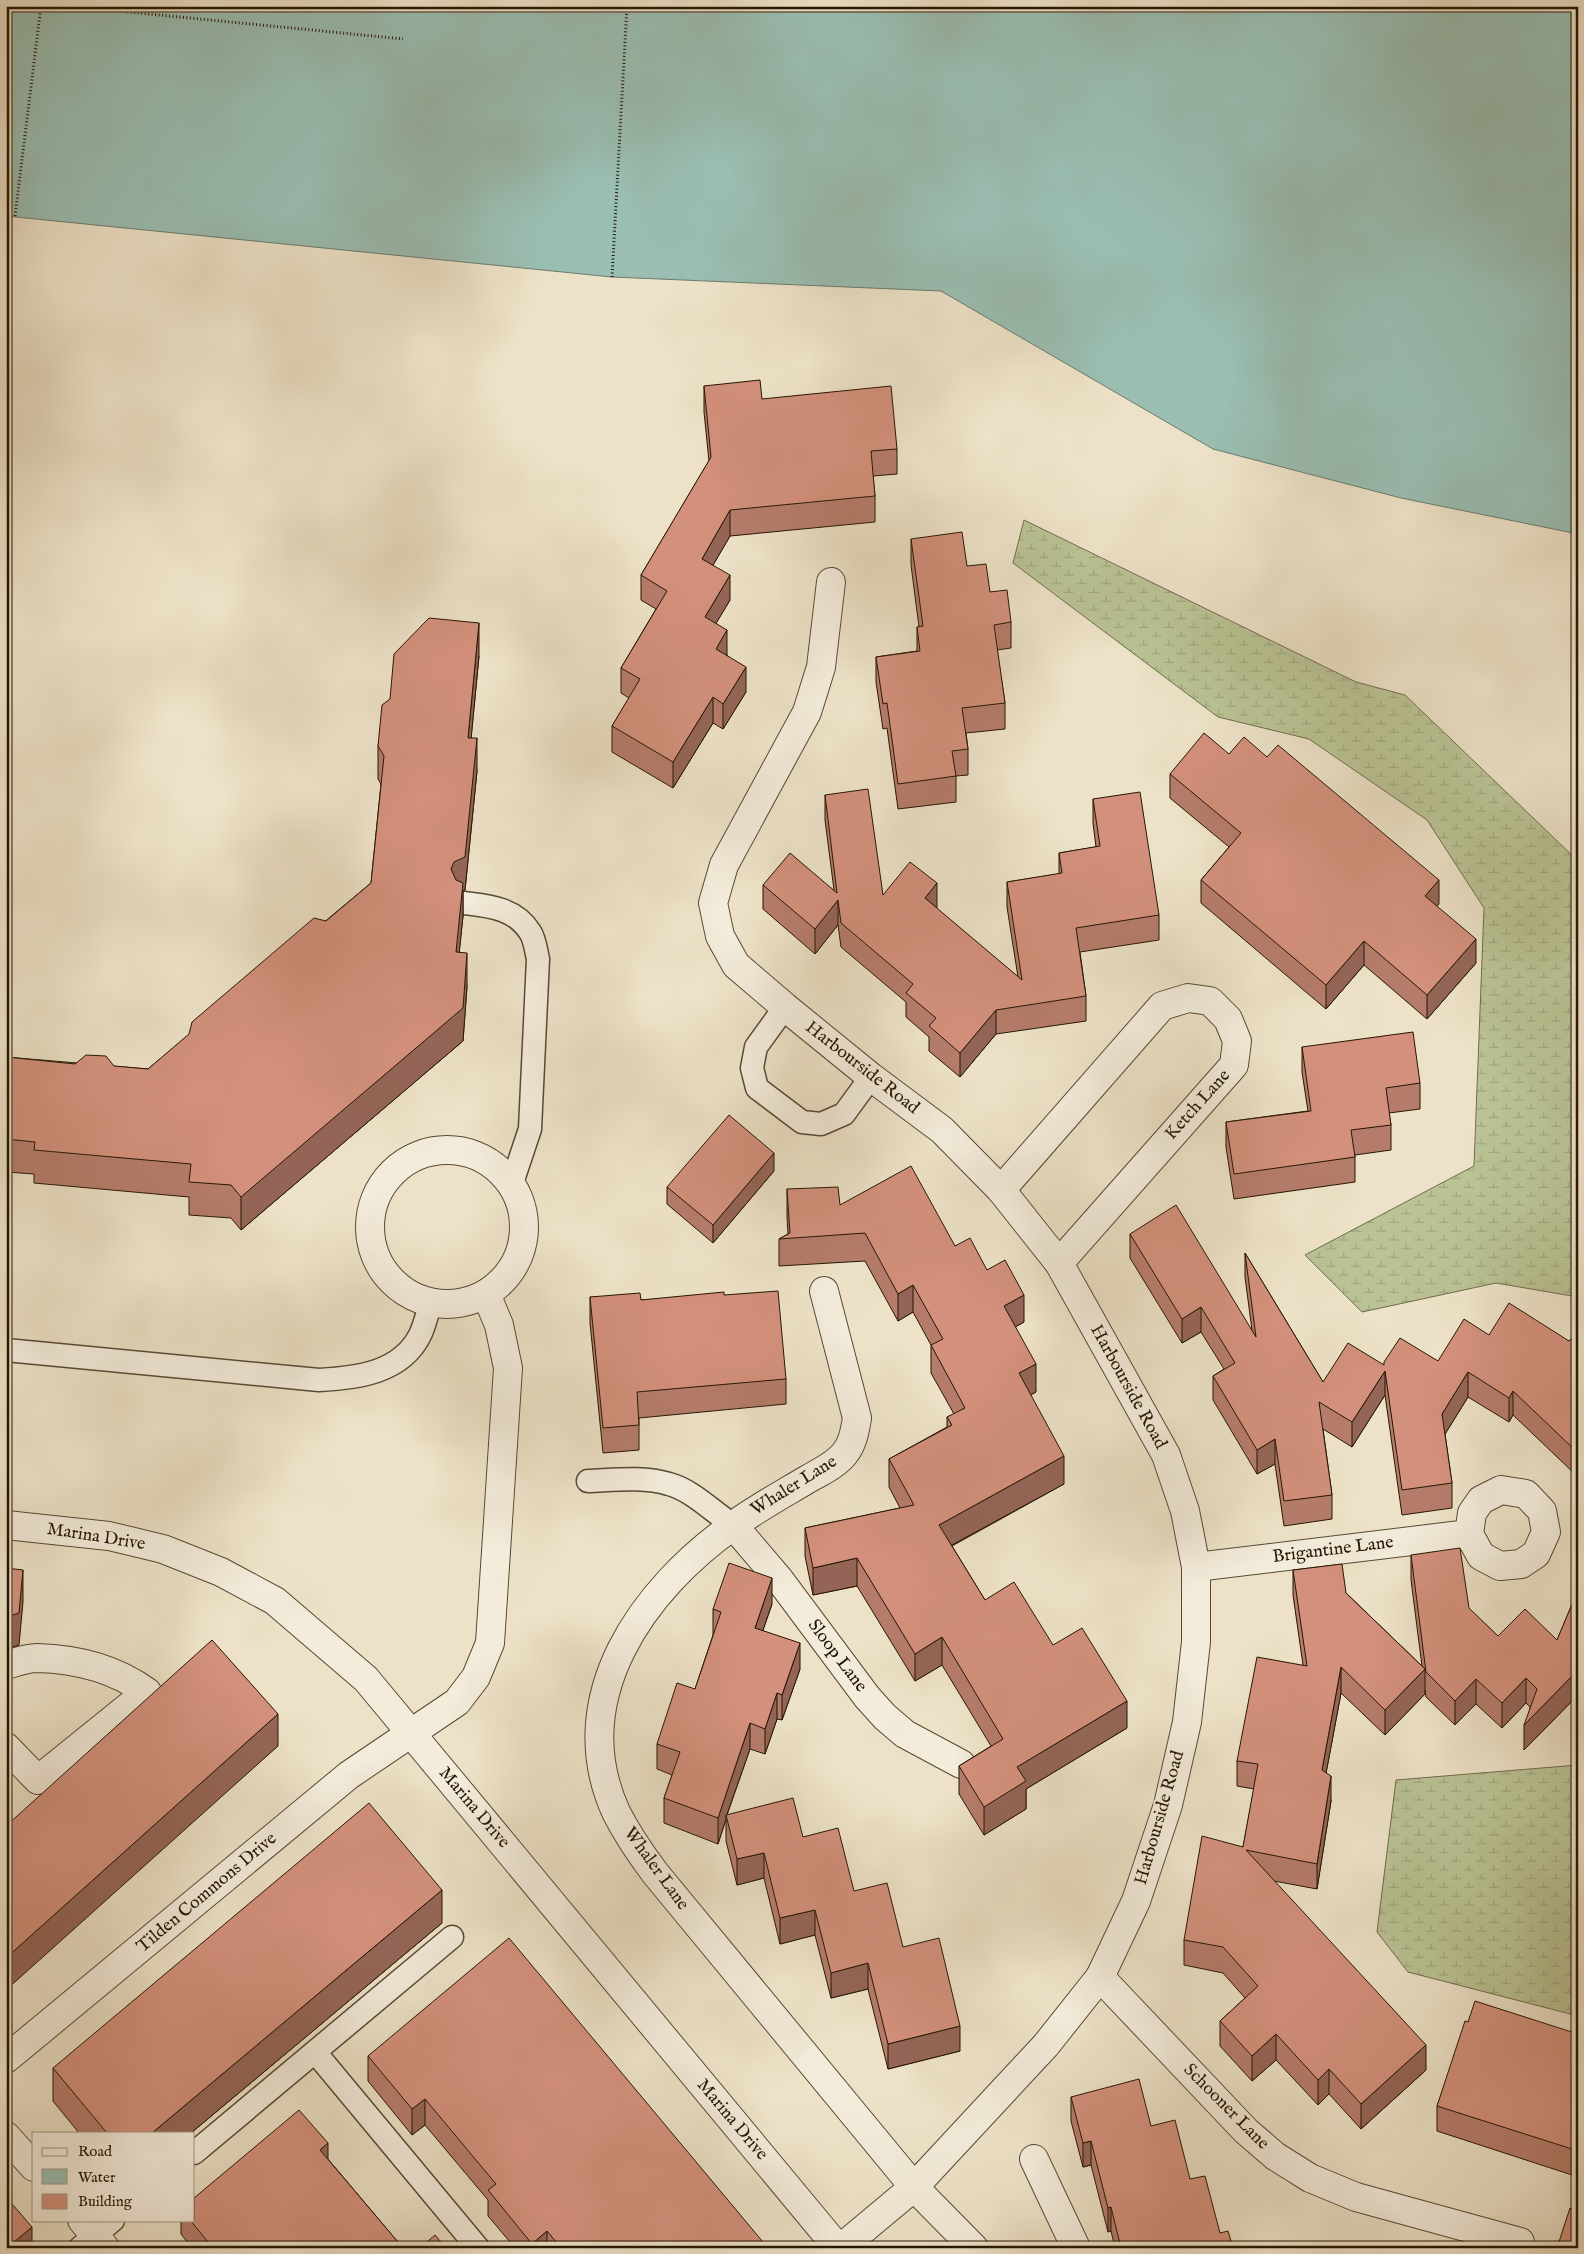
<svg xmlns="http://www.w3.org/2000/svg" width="1584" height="2254" viewBox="0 0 1584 2254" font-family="'IM FELL English',serif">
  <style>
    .wetland { fill: url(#wetland-marsh); stroke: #706c4c }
    .water { fill: #9abeb2; stroke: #6b7b6c }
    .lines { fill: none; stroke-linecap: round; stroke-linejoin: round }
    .service-casing { stroke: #574934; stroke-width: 25 }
    .minor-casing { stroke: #574934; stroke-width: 30 }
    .path { stroke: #251603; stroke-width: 3; stroke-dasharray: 1 2.5; stroke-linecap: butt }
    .service { stroke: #f3ecdb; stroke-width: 22 }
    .minor { stroke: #f3ecdb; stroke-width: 28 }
    .wall { fill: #b57c6b; stroke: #251603 }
    .shaded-wall { fill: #946557; stroke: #251603 }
    .building { fill: #d3907c; stroke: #251603 }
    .labels { text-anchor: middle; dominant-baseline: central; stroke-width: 4; stroke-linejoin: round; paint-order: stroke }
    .street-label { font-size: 18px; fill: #251603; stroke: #f3ecdb }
  </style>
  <defs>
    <pattern id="wetland-marsh" width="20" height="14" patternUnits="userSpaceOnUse" patternTransform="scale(1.25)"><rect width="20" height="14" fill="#bac395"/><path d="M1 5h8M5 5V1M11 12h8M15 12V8" fill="none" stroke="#a0a77f"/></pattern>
  </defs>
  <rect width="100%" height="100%" fill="#ede2c8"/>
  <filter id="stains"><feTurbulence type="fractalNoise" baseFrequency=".004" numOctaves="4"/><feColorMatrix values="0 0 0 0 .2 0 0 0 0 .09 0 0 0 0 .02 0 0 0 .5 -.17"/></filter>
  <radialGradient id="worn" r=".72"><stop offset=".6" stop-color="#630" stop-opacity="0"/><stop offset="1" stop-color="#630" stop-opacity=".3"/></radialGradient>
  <g class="wetland">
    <polygon points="1024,520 1356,682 1405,695 1578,861 1578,1297 1496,1283 1362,1312 1305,1255 1474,1166 1484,908 1427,820 1309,739 1218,717 1013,563"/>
    <polygon points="1578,1765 1578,2016 1408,1972 1377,1932 1396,1780"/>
  </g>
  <polygon class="water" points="6,6 1578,6 1578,534 1401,498 1213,449 941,291 612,277 6,216"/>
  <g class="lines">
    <defs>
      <g id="service">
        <path d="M464 903C489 906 515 908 530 932 535 939 536 951 538 959L530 1129 512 1183"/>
        <polyline points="785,1007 756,1047 752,1068 757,1088 802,1122 821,1124 844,1114 871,1077"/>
        <path d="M6 1350 319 1380C357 1378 401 1373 420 1335 425 1325 427 1313 431 1303"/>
        <path d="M588 1481C614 1480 643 1476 669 1484 692 1490 713 1512 733 1525"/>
        <polyline points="315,2052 478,2248"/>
        <polyline points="194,2153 452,1937"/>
        <polyline points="80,2248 113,2220"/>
      </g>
      <g id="minor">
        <polyline points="831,582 821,667 807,712 724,865 713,903 720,936 736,965 785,1007 871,1077 942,1130 1001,1190 1059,1263 1166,1455 1185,1511 1196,1567 1196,1642 1187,1722 1168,1805 1136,1901 1100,1977 1046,2045 914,2187 841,2248"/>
        <circle cx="447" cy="1227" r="77"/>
        <polyline points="1001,1190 1162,1006 1188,998 1210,1001 1228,1019 1237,1041 1234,1065 1059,1263"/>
        <path d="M824 1291 857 1418C855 1430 853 1443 845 1453 836 1465 820 1472 808 1479 783 1494 757 1508 734 1525 643 1589 564 1698 616 1812 627 1834 640 1853 655 1873L914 2187 974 2248"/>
        <polyline points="6,1525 109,1536 163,1549 221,1572 275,1601 366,1679 838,2248"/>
        <polyline points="733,1525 779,1579 867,1697 885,1717 905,1734 961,1764"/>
        <polyline points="1196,1567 1469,1534 1481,1556 1500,1566 1521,1564 1536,1554 1546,1532 1542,1511 1526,1494 1501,1490 1481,1500 1472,1513 1469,1534"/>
        <path d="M6 1665C16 1662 27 1658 37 1658 77 1659 114 1668 147 1692L38 1780 6 1747"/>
        <polyline points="1100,1977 1246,2131 1275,2156 1310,2178 1356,2197 1520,2242"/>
        <polyline points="6,2059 349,1775 457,1702 476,1677 490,1643 508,1368 499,1325 486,1294"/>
        <polyline points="6,2136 34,2167"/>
        <polyline points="1034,2159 1076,2248"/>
        <polyline points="82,2220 105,2248"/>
      </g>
    </defs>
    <use href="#service" class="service-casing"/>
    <use href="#minor" class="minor-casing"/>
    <g class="path">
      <polyline points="68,6 403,39"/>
      <polyline points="15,216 41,6"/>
      <polyline points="612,277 627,6"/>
    </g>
    <use href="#service" class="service"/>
    <use href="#minor" class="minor"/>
  </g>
  <g class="wall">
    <polygon points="704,386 762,399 897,449 897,474 873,476 875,496 875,522 730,536 713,565 730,600 716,623 727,655 746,692 723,729 713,723 673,788 612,752 612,726 629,698 621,693 621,668 656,609 641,600 641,575 709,461 704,412"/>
    <polygon points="911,539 967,566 990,592 1011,622 1011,648 997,650 1005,703 1005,729 966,733 968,749 968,775 956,776 956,802 898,809 887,728 883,729 876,682 876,657 917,651 917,627 919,627 911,565"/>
    <polygon points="479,656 471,738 477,771 465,890 463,891 463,916 459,952 467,986 463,1041 241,1230 231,1218 189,1215 189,1197 34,1183 34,1174 6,1172 6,1057 148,1069 371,883 381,784 378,779 378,746 390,699"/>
    <polygon points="1229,754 1439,904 1437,906 1476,963 1427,1019 1364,965 1326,1009 1201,903 1201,880 1229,847 1170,798 1170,774"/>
    <polygon points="825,795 883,895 936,908 1018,977 1007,907 1007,882 1059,874 1059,853 1096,847 1093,823 1093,799 1159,915 1159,940 1080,952 1086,996 1086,1021 996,1034 960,1077 929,1051 929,1037 906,1017 906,1002 841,947 838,925 815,954 763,909 763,885 834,890 825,820"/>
    <polygon points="1302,1047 1420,1083 1420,1109 1389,1113 1391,1125 1391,1150 1355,1155 1355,1182 1234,1199 1226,1147 1226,1122 1308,1111 1302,1072"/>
    <polygon points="774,1171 713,1243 667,1204 667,1187"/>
    <polygon points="787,1189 840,1205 955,1246 987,1270 1024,1322 1015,1327 1036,1392 1030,1395 1064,1484 952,1546 985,1600 1053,1645 1127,1728 1026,1789 1026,1809 984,1835 959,1794 959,1766 991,1746 942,1665 915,1681 857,1586 813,1595 805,1556 805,1528 900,1508 889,1487 889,1459 947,1427 947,1417 954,1414 931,1373 931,1345 913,1312 898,1321 865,1261 779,1266 779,1239 788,1234 787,1217"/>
    <polygon points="1130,1234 1252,1330 1245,1277 1245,1253 1323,1382 1384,1365 1438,1361 1489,1335 1569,1341 1578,1332 1578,1477 1513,1415 1509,1422 1468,1397 1445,1434 1452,1483 1452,1508 1402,1515 1385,1395 1352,1447 1323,1429 1332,1495 1332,1519 1284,1526 1275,1464 1257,1474 1213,1400 1213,1376 1224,1369 1201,1332 1182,1343 1130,1258"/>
    <polygon points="724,1295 786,1379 786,1404 639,1418 639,1450 603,1453 590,1323 590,1297 641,1300"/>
    <polygon points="1411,1555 1498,1636 1557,1640 1578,1590 1578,1695 1524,1750 1530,1707 1526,1703 1502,1728 1476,1704 1455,1725 1426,1697 1425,1690 1425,1694 1385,1735 1341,1693 1326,1773 1331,1801 1317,1889 1274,1881 1426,2070 1361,2129 1329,2094 1318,2105 1276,2060 1252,2081 1220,2046 1220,2021 1245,1998 1223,1973 1184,1965 1184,1940 1243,1847 1254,1789 1237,1786 1237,1761 1303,1665 1293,1595 1293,1570 1346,1593 1422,1666 1411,1580"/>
    <polygon points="772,1604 763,1630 800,1669 782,1720 777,1719 765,1754 750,1749 727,1815 803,1837 854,1891 903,1947 960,2051 888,2069 868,1989 831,1998 815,1935 780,1944 764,1878 737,1885 726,1841 726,1819 718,1844 664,1823 664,1798 672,1775 657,1769 657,1744 695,1689 713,1635 713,1609"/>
    <polygon points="442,1923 191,2133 79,2133 53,2101 53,2068"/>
    <polygon points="1468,2022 1578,2034 1572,2175 1437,2131 1437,2106"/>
    <polygon points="368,2056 768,2248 515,2248 488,2216 488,2200 425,2125 412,2135 368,2081"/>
    <polygon points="1071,2097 1151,2126 1190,2179 1220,2233 1233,2248 1115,2248 1111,2231 1108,2232 1091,2165 1083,2167 1071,2121"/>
    <polygon points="328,2159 403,2248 192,2248 181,2234 181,2220 194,2220"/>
  </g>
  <g class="shaded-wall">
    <polygon points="730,510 730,536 702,584 702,559"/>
    <polygon points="730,575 730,600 705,642 705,617"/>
    <polygon points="479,623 479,656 468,771 468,738"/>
    <polygon points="727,630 727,656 716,649"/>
    <polygon points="746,667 746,692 723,729 723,704"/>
    <polygon points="713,697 713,723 673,788 673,762"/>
    <polygon points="477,738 477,771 465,890 463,891 463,916 456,985 456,952 454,895 451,869"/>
    <polygon points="1439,880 1439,904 1425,920 1425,896"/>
    <polygon points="937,883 937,908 925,898"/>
    <polygon points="838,900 838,925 815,954 815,929"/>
    <polygon points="1476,939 1476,963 1427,1019 1427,995"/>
    <polygon points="1364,941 1364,965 1326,1009 1326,985"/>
    <polygon points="467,953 467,986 463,1041 241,1230 241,1197"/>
    <polygon points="996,1010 996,1034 960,1077 960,1053"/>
    <polygon points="774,1153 774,1171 713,1243 713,1225"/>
    <polygon points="913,1285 913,1312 898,1321 898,1294"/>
    <polygon points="1024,1295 1024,1322 1004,1333 1004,1306"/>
    <polygon points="1201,1307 1201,1332 1182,1343 1182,1319"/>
    <polygon points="1036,1364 1036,1392 1019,1401 1019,1373"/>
    <polygon points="1385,1371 1385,1395 1352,1447 1352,1422"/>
    <polygon points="1468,1372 1468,1397 1442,1439 1442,1414"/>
    <polygon points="1513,1391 1513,1415 1509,1422 1509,1398"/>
    <polygon points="1275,1439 1275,1464 1257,1474 1257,1450"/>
    <polygon points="1064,1456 1064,1484 939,1552 939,1525"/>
    <polygon points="857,1558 857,1586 813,1595 813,1568"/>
    <polygon points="23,1570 23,1602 19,1645 6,1649 6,1617"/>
    <polygon points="772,1578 772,1604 755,1653 755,1628"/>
    <polygon points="942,1637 942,1665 915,1681 915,1654"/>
    <polygon points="800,1643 800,1669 782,1720 782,1695"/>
    <polygon points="1341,1667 1341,1693 1322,1795 1322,1770"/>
    <polygon points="1425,1669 1425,1694 1385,1735 1385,1710"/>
    <polygon points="1578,1670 1578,1695 1524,1750 1524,1725"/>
    <polygon points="1526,1678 1526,1703 1502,1728 1502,1703"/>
    <polygon points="1476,1679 1476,1704 1455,1725 1455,1701"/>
    <polygon points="777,1693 777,1719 765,1754 765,1729"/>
    <polygon points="1127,1701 1127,1728 1026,1789 1026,1809 984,1835 984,1807 1017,1767"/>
    <polygon points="278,1714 278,1746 6,1990 6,1958"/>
    <polygon points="750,1723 750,1749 726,1817 726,1815 726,1819 718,1844 718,1818"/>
    <polygon points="1331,1776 1331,1801 1317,1889 1317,1864"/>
    <polygon points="764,1853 764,1878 737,1885 737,1859"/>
    <polygon points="442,1890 442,1923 191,2133 152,2133"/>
    <polygon points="815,1910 815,1935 780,1944 780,1918"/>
    <polygon points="868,1963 868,1989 831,1998 831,1973"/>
    <polygon points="960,2026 960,2051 888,2069 888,2044"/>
    <polygon points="1276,2034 1276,2060 1252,2081 1252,2056"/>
    <polygon points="1426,2045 1426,2070 1361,2129 1361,2104"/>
    <polygon points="1329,2069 1329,2094 1318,2105 1318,2080"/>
    <polygon points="425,2099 425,2125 412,2135 412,2109"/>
    <polygon points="1578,2133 1578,2158 1572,2175 1572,2149"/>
    <polygon points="1091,2141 1091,2165 1083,2167 1083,2143"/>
    <polygon points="328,2143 328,2169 320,2150"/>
    <polygon points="1111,2207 1111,2231 1108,2232 1108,2208"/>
    <polygon points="32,2227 32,2248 13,2248 13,2243"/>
    <polygon points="547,2231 547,2248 532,2248 532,2244"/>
  </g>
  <g class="building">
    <polygon points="760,380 762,399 891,386 897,449 871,451 875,496 730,510 702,559 730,575 705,617 727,630 716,649 746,667 723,704 713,697 673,762 612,726 640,679 621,668 667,591 641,575 711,457 704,386"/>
    <polygon points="962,532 967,566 986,564 990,592 1007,590 1011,622 994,625 1005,703 962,708 968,749 952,751 956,776 898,784 887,703 883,704 876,657 920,651 917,627 923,626 911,539"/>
    <polygon points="429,618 479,623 468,738 477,738 465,857 454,862 451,869 456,880 463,883 456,952 467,953 463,1008 241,1197 231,1185 189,1182 191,1164 34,1150 35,1142 6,1139 6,1057 75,1064 86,1055 106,1056 114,1066 148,1069 189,1034 192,1022 314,918 326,921 371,883 384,756 378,746 382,705 390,699 394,654"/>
    <polygon points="1204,733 1229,754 1244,737 1267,757 1278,745 1439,880 1425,896 1476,939 1427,995 1364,941 1326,985 1201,880 1241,833 1170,774"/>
    <polygon points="868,789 883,895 910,862 937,883 925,898 1022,980 1007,882 1062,873 1059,853 1100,846 1093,799 1140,792 1159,915 1076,928 1086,996 996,1010 960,1053 929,1026 936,1018 906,993 913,984 841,923 838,900 815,929 763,885 790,853 837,893 825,795"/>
    <polygon points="1413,1032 1420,1083 1386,1088 1391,1125 1351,1130 1355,1157 1234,1174 1226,1122 1311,1111 1302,1047"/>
    <polygon points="729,1115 774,1153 713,1225 667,1187"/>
    <polygon points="911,1166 955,1246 970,1238 987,1270 1005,1260 1024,1295 1004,1306 1036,1364 1019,1373 1064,1456 939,1525 985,1600 1014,1582 1053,1645 1082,1628 1127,1701 1017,1767 1026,1781 984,1807 959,1766 1003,1739 942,1637 915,1654 857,1558 813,1568 805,1528 914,1505 889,1459 952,1425 947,1417 965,1408 931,1345 943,1339 913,1285 898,1294 865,1233 779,1239 790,1233 787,1189 838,1187 840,1205"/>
    <polygon points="1176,1205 1256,1337 1245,1253 1323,1382 1348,1343 1384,1365 1384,1362 1400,1338 1438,1361 1464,1319 1489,1335 1509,1303 1569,1341 1578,1332 1578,1453 1513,1391 1509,1398 1468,1372 1442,1414 1452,1483 1402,1490 1385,1371 1352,1422 1319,1402 1332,1495 1284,1501 1275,1439 1257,1450 1213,1376 1235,1363 1201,1307 1182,1319 1130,1234"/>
    <polygon points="778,1291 786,1379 637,1392 639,1425 603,1428 590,1297 640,1293 641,1300 724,1292 724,1295"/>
    <polygon points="1460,1548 1469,1608 1498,1636 1525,1609 1557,1640 1578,1590 1578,1670 1524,1725 1537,1689 1526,1678 1502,1703 1476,1679 1455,1701 1426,1672 1411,1555"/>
    <polygon points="729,1563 772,1578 755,1628 800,1643 782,1695 777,1693 765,1729 750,1723 718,1818 664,1798 680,1752 657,1744 677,1683 695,1689 721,1612 713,1609"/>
    <polygon points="1342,1564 1346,1593 1425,1669 1385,1710 1341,1667 1322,1770 1331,1776 1317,1864 1246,1850 1426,2045 1361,2104 1329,2069 1318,2080 1276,2034 1252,2056 1220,2021 1258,1986 1223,1947 1184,1940 1202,1836 1243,1847 1258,1764 1237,1761 1257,1657 1307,1666 1293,1570"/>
    <polygon points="6,1568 23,1570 19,1613 6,1617"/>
    <polygon points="212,1640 278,1714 6,1958 6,1826"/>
    <polygon points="793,1798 803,1837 838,1828 854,1891 887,1883 903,1947 939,1938 960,2026 888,2044 868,1963 831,1973 815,1910 780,1918 764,1853 737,1859 726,1815"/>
    <polygon points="369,1803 442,1890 152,2133 107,2133 53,2068"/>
    <polygon points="509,1938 768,2248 561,2248 547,2231 532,2244 488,2190 496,2184 425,2099 412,2109 368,2056"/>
    <polygon points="1475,2001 1578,2034 1578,2133 1572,2149 1437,2106 1465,2021 1468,2022"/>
    <polygon points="1139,2079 1151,2126 1175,2120 1190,2179 1205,2176 1220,2233 1228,2231 1233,2248 1121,2248 1111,2207 1108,2208 1091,2141 1083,2143 1071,2097"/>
    <polygon points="299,2110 328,2143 320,2150 403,2248 213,2248 190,2220 194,2220 194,2198"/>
    <polygon points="6,2197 32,2227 13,2243 17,2248 6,2248"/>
    <polygon points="1570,2208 1578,2211 1578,2248 1557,2248"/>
    <polygon points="435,2235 446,2248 420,2248"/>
  </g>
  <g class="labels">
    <g class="street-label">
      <text transform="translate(862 1068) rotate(38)">Harbourside Road</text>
      <text transform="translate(1198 1105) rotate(-48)">Ketch Lane</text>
      <text transform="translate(1128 1387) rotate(61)">Harbourside Road</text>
      <text transform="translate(794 1486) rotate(-32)">Whaler Lane</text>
      <text transform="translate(96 1537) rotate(9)">Marina Drive</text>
      <text transform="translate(1333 1550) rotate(-7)">Brigantine Lane</text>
      <text transform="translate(837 1656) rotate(53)">Sloop Lane</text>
      <text transform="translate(474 1808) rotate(50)">Marina Drive</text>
      <text transform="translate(1160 1818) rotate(-74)">Harbourside Road</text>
      <text transform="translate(656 1869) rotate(54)">Whaler Lane</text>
      <text transform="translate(207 1893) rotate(-40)">Tilden Commons Drive</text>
      <text transform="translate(1226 2107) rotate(45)">Schooner Lane</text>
      <text transform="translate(732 2120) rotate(50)">Marina Drive</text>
    </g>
  </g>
  <rect width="1584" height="2254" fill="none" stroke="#ede2c8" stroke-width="25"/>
  <rect x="8" y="8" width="1569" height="2239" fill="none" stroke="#251603" stroke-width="2.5"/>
  <rect x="12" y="12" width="1559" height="2229" fill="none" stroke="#251603"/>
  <rect x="32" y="2132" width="162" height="90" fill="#f3ecdb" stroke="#a19685"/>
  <rect x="42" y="2148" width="25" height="8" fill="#f3ecdb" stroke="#a19685"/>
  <text x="78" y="2156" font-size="15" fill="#251603">Road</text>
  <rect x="42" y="2169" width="25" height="15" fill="#9abeb2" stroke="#a19685"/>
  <text x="78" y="2182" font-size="15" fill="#251603">Water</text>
  <rect x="42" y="2194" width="25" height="15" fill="#d3907c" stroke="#a19685"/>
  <text x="78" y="2206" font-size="15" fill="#251603">Building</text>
  <rect width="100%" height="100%" filter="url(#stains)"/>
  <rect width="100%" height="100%" fill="url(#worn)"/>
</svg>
